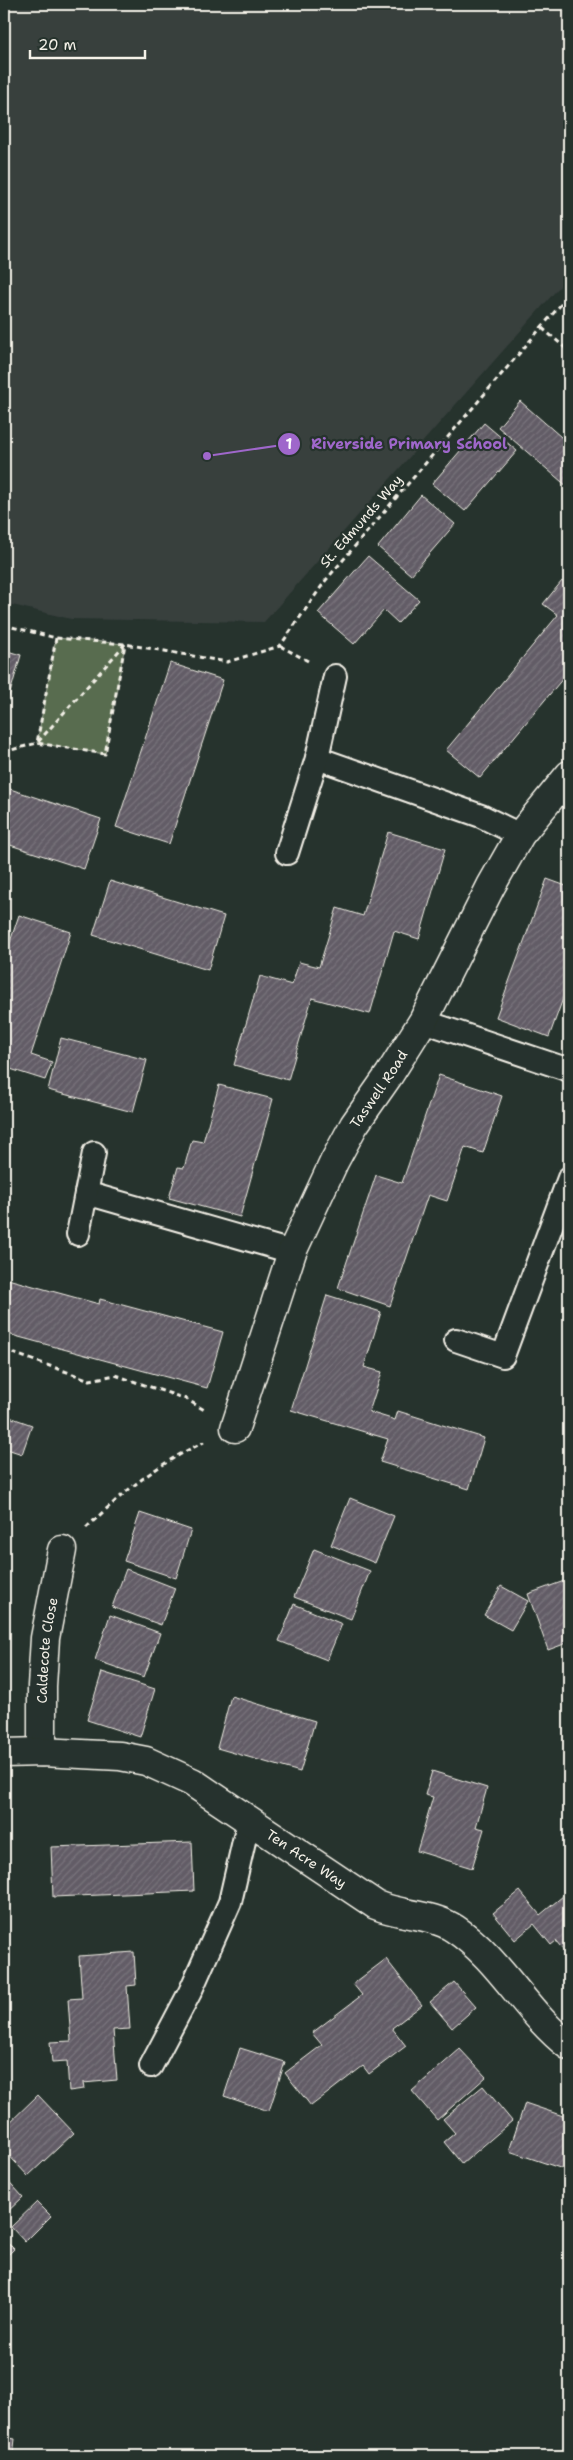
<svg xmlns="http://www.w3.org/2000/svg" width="573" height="2460" viewBox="0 0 573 2460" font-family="'Shantell Sans',sans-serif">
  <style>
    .built { fill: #383f3e }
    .grass { fill: #586c50; stroke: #a6ae9c }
    .building { fill: url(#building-hatch); stroke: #f4f1e8 }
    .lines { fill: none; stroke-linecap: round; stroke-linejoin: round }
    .service-casing { stroke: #f4f1e8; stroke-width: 26 }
    .minor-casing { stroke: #f4f1e8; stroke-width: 31 }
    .path { stroke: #f4f1e8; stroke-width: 3; stroke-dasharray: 5 4; stroke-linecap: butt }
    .service { stroke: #26332d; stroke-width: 22 }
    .minor { stroke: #26332d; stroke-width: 28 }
    .labels { text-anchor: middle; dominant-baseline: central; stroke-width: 4.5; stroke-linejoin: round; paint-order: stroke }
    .street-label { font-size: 14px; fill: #f4f1e8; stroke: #26332d }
    .leader { fill: none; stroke: #9f67cb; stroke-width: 2 }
    .callout-dot { fill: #9f67cb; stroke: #26332d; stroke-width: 2 }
    .mark-label { font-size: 15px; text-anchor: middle; font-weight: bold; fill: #fff }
    .callout-label { font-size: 15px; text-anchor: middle; font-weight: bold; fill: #9f67cb; stroke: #26332d; stroke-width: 4.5; stroke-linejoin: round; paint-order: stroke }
  </style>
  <defs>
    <pattern id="building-hatch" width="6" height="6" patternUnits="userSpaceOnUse" patternTransform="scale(1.25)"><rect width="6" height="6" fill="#625c66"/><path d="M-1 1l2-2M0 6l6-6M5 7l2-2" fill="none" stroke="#79747c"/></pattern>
  </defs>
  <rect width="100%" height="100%" fill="#26332d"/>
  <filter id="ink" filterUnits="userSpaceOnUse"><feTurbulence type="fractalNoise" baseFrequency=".02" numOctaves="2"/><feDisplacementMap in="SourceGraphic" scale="10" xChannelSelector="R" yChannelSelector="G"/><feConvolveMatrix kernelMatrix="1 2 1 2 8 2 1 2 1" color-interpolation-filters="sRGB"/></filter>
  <g filter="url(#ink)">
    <polygon class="built" points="4,4 569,4 569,276 264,622 71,619 4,603"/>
    <polygon class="grass" points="56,638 125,644 105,754 37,743"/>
    <g class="building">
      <polygon points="520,401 569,444 569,488 498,427"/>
      <polygon points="484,423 517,451 465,511 432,484"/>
      <polygon points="421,495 455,524 411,575 378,547"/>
      <polygon points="368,556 419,600 398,623 384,610 354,644 318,613"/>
      <polygon points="562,581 569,587 569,671 480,778 446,750 558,615 543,604"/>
      <polygon points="4,650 21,655 4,714"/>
      <polygon points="170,663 223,680 169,844 116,827"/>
      <polygon points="4,787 101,819 84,869 4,843"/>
      <polygon points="388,832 445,849 419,939 394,931 370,1014 312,998 288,1080 234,1065 260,976 292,985 299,962 319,967 337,908 363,916"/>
      <polygon points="547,879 569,887 569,982 549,1037 496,1017"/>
      <polygon points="110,881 224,916 208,970 93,935"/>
      <polygon points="19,915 71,932 31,1055 52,1062 45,1080 4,1067 4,960"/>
      <polygon points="61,1038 147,1060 133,1112 48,1090"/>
      <polygon points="439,1075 502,1096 483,1153 465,1147 447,1201 428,1195 390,1306 338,1288 376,1175 402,1183"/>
      <polygon points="219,1085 273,1099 240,1217 169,1198 178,1167 184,1168 192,1140 203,1142"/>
      <polygon points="4,1278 99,1304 100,1299 223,1332 207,1388 4,1333"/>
      <polygon points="327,1295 381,1312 364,1367 382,1372 369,1412 395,1420 398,1411 484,1438 469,1489 380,1462 388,1439 291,1410"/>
      <polygon points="4,1415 32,1425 22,1454 4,1448"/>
      <polygon points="350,1498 394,1516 375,1563 331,1545"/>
      <polygon points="140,1513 191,1530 176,1578 124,1561"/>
      <polygon points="314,1549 370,1571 351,1619 294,1597"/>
      <polygon points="126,1569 175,1588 161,1625 112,1607"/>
      <polygon points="567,1580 569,1586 569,1650 567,1643 548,1650 528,1594"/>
      <polygon points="501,1586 528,1601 511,1630 484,1615"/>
      <polygon points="294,1604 342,1624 327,1660 279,1641"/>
      <polygon points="110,1615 160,1633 144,1677 95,1660"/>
      <polygon points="102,1672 155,1689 140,1737 87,1720"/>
      <polygon points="231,1696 315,1721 300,1772 217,1748"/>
      <polygon points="432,1771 487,1788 476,1827 484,1829 472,1868 417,1851 433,1797 425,1795"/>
      <polygon points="192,1842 194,1891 53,1897 51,1847"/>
      <polygon points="520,1891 540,1915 569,1891 569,1957 556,1941 551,1945 534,1924 515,1940 493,1913"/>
      <polygon points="134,1952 136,1985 127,1986 130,2029 113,2030 117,2080 83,2083 84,2089 69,2091 67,2061 52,2062 50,2042 71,2041 68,1999 82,1998 79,1956"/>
      <polygon points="386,1959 422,2005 392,2028 406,2046 369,2074 363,2066 311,2106 285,2073 322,2045 312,2033 362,1995 353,1984"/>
      <polygon points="454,1982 476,2007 452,2028 430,2002"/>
      <polygon points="240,2048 285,2062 269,2111 224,2096"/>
      <polygon points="460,2049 486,2077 437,2120 412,2091"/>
      <polygon points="483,2086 512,2121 462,2164 444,2142 455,2133 443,2119"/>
      <polygon points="38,2095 74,2133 28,2176 4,2150 4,2128"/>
      <polygon points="525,2103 569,2118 569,2171 509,2151"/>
      <polygon points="4,2176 23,2197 4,2215"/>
      <polygon points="37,2202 51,2216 25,2242 11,2227"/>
      <polygon points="4,2239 14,2249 4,2259"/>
      <polygon points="4,2437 15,2439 13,2456 4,2456"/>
    </g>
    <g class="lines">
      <defs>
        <g id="service">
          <polyline points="317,758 481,816 520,835"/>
          <polyline points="287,853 317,758 335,676"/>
          <polyline points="423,1021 569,1070"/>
          <polyline points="86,1193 292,1252"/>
          <polyline points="78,1234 94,1153"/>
          <polyline points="456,1340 503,1356 569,1178"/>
          <polyline points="151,2066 190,1992 230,1902 249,1819"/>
        </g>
        <g id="minor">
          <path id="s1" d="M235 1428 292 1252 334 1162 354 1125 389 1075 423 1021 491 886 520 835 569 775"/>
          <path id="s2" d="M42 1752V1686L45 1638 62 1550"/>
          <path id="s3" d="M4 1753 42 1752 120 1756 146 1761 192 1782 376 1905C402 1916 431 1913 455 1929 500 1959 526 2013 569 2046"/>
        </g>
      </defs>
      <use href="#service" class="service-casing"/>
      <use href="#minor" class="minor-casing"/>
      <g class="path">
        <polyline points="542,328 569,351"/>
        <polyline points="4,625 56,638 125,644 227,662 280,646 326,580 569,295"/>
        <polyline points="56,638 37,743 105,754 125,644"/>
        <polyline points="280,646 308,661"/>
        <polyline points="4,752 37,743 125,644"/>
        <polyline points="4,1350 90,1380 115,1375 186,1399 206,1411"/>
        <path d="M86 1528C126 1490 154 1466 204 1442"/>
      </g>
      <use href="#service" class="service"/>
      <use href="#minor" class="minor"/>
    </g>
  </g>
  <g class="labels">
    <g class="street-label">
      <text transform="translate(361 521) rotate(-49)">St. Edmunds Way</text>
      <text stroke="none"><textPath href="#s1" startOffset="370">Taswell Road</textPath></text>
      <text stroke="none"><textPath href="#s2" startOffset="102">Caldecote Close</textPath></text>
      <text stroke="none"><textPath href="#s3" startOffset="331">Ten Acre Way</textPath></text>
    </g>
  </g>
  <path class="leader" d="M207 456L289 444"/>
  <g class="callout-dot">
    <circle cx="207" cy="456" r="5"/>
    <circle cx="289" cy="444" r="12"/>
  </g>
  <g class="mark-label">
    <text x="289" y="449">1</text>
  </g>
  <g class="callout-label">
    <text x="409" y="449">Riverside Primary School</text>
  </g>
  <rect width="573" height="2460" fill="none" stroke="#26332d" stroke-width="20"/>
  <rect x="10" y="10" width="553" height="2440" fill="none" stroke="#f4f1e8" stroke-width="2" filter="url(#ink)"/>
  <path d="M30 50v8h115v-8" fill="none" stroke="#f4f1e8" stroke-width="2.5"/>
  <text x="38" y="50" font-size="15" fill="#f4f1e8" stroke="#26332d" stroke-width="4" paint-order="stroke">20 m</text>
</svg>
